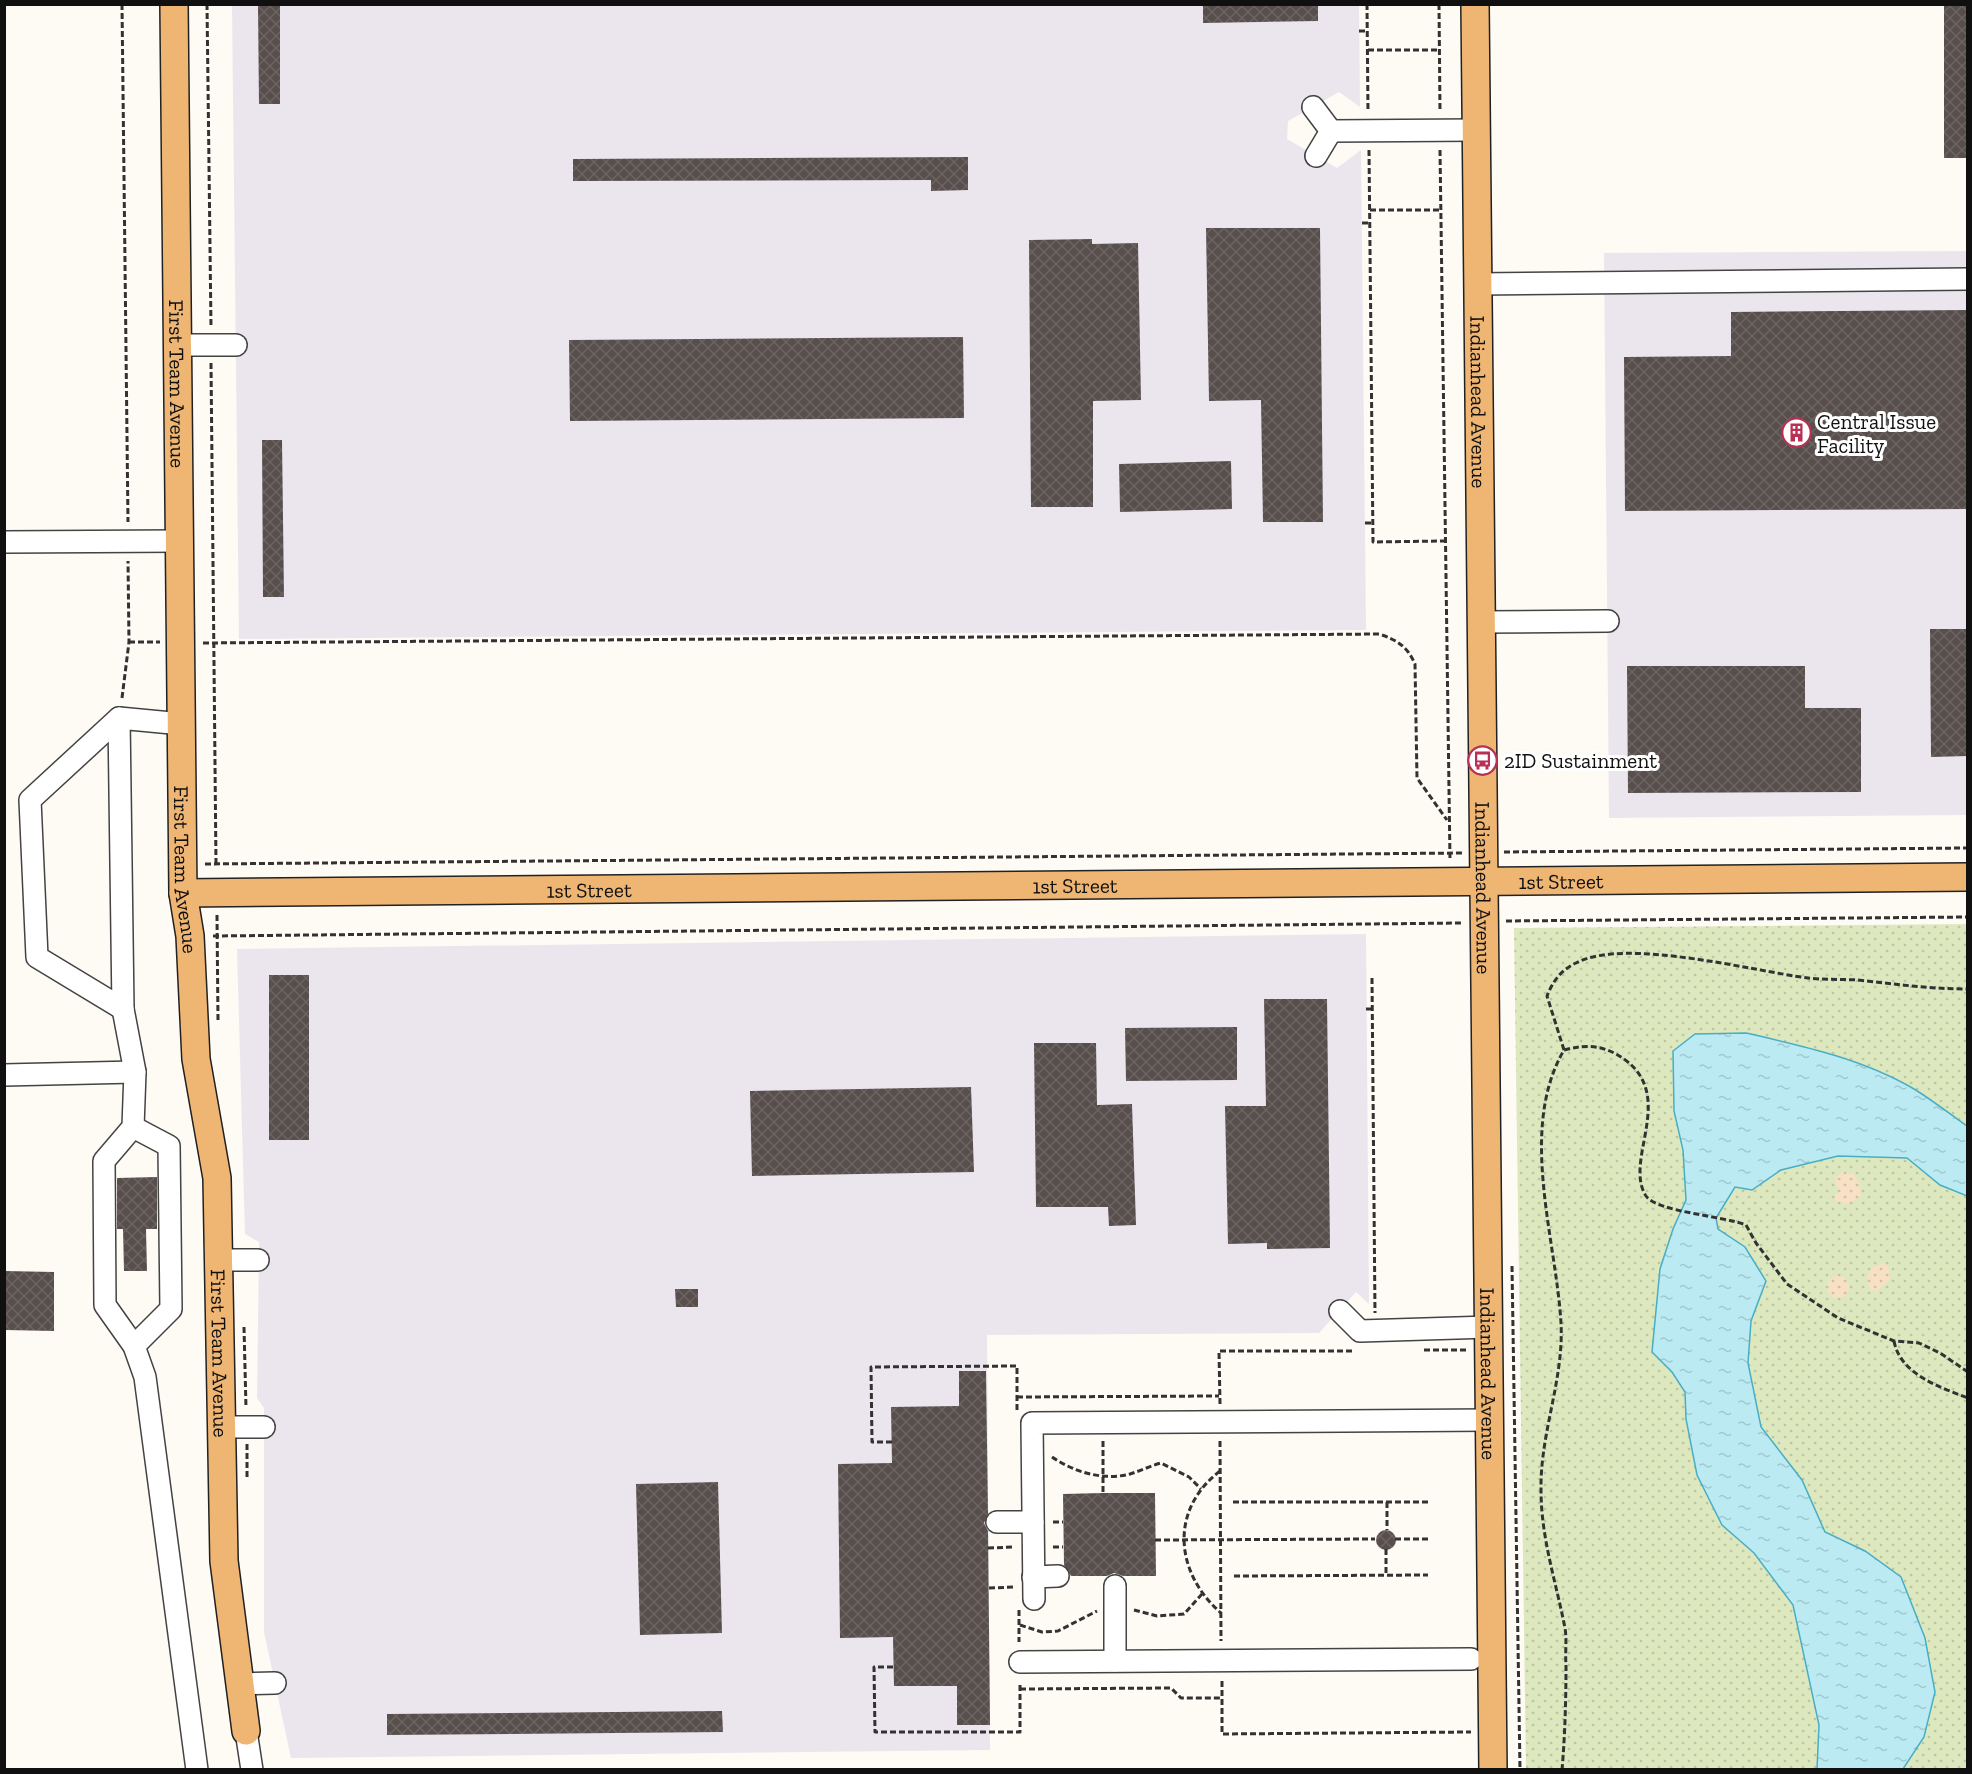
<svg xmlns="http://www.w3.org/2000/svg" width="1972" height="1774" viewBox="0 0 1972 1774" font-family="'Zilla Slab',serif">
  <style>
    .industrial { fill: #ebe6ee }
    .grass { fill: url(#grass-dots) }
    .sand { fill: url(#sand-dots) }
    .water { fill: url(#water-ripples); stroke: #47aec5; stroke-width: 1.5 }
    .building { fill: url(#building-cross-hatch) }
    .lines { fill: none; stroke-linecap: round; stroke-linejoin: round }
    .minor-casing { stroke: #434343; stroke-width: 24 }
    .major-casing { stroke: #212121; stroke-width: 30 }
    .path { stroke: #323232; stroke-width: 3; stroke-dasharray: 6 3; stroke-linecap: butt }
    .minor { stroke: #fff; stroke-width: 21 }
    .major { stroke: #efb673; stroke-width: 27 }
    .labels { text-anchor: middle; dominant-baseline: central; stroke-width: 6; stroke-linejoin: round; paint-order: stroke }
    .street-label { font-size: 21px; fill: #101010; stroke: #fff }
    .poi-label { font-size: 21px; fill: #101010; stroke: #fff; text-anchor: start }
  </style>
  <defs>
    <pattern id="grass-dots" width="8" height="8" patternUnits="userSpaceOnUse" patternTransform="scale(1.5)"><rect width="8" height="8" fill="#dde8bf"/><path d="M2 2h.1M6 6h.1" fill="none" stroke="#bdc6a3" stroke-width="1.8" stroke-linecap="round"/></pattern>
    <pattern id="sand-dots" width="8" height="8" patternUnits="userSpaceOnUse" patternTransform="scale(1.5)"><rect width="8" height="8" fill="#f7e0c3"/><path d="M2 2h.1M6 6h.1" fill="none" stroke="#d3bfa6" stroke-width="1.8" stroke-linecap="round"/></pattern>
    <pattern id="water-ripples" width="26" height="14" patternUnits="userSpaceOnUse" patternTransform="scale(1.5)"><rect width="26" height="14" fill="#bceaf3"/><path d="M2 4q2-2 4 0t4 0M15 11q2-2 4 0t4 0" fill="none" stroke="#a1c8cf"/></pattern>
    <pattern id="building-cross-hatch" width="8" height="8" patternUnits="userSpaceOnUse" patternTransform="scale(1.5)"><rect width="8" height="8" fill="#584f4d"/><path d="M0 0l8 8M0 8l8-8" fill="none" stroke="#6b6462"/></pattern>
  </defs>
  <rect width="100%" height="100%" fill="#fefaf4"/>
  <g class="industrial">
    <polygon points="232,5 1359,5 1360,107 1339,92 1288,121 1287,139 1337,168 1361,150 1366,630 239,639"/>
    <polygon points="1967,251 1967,815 1609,818 1604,253"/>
    <polygon points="1366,934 1369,1304 1356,1292 1319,1333 987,1335 990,1750 291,1758 264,1632 264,1408 257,1398 259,1242 245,1234 237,949"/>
  </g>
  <polygon class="grass" points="1967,924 1967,1769 1526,1769 1514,928"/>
  <g class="sand">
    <polygon points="1843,1172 1854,1174 1859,1182 1861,1196 1849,1204 1835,1201 1835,1194 1840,1191 1835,1182 1837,1177"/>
    <polygon points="1884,1263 1889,1268 1889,1280 1877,1291 1870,1290 1867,1276 1872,1268"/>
    <circle cx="1838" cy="1287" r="11"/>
  </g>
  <path class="water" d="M1746 1033C1803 1046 1863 1059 1914 1089 1932 1100 1950 1114 1967 1126V1196L1940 1185 1907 1158 1838 1156 1781 1170 1752 1190 1735 1187 1716 1218 1718 1229 1745 1247 1766 1281 1751 1321 1748 1363 1761 1427 1802 1480 1825 1532 1865 1551 1901 1577 1925 1638 1935 1692 1924 1737 1903 1769H1817L1819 1725 1793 1605 1754 1553 1722 1525 1697 1475 1686 1419 1685 1392 1672 1372 1652 1352 1660 1269 1673 1229 1686 1200 1683 1150 1674 1111 1673 1051 1695 1034Z"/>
  <g class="building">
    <polygon points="258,4 280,4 280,104 259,104"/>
    <polygon points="1203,4 1318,4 1318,21 1203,23"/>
    <rect x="1944" y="4" width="24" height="154"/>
    <polygon points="968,157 968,190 931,191 931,180 573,181 573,159"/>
    <polygon points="1206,228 1320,228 1323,522 1263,522 1261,400 1209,401"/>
    <polygon points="1092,239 1092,244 1138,243 1141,400 1093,401 1093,507 1031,507 1029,240"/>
    <polygon points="1968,310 1968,509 1625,511 1624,357 1731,356 1731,312"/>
    <polygon points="963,337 964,418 570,421 569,340"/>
    <polygon points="262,440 282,440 284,597 263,597"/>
    <polygon points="1231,461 1232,509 1120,512 1119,464"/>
    <polygon points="1930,629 1968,629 1968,756 1931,757"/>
    <polygon points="1627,666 1805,666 1805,708 1861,708 1861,792 1628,793"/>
    <rect x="269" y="975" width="40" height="165"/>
    <polygon points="1264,999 1327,999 1330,1248 1267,1249 1267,1243 1228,1244 1225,1106 1266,1106"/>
    <polygon points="1237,1027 1237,1080 1126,1081 1125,1028"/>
    <polygon points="1034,1043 1096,1043 1097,1105 1132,1104 1136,1225 1109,1226 1108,1207 1036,1207"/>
    <polygon points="971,1087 974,1172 752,1176 750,1091"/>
    <polygon points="157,1177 157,1229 146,1229 147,1271 124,1271 123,1229 117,1229 117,1178"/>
    <polygon points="5,1271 54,1272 54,1331 5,1330"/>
    <polygon points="675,1289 698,1289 698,1307 676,1307"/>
    <polygon points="959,1371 986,1371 988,1514 984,1523 988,1531 990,1725 957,1725 957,1686 894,1686 893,1637 840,1638 838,1464 892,1463 891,1407 959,1406"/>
    <polygon points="718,1482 722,1633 640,1635 636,1484"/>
    <polygon points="1103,1493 1155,1493 1156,1576 1123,1576 1114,1573 1107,1576 1071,1576 1064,1565 1063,1494"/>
    <circle cx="1386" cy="1540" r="10"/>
    <polygon points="722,1711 723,1732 387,1735 387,1714"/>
  </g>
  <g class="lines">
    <defs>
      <g id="minor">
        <polyline points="1313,107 1331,131 1316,156"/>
        <polyline points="1331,131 1476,130"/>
        <polyline points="1478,284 1968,279"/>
        <polyline points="178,345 236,345"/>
        <polyline points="4,542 180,541"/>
        <polyline points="1481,622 1608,621"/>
        <polyline points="119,718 30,800 37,957 123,1009"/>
        <polyline points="182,724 119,718 123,1009 135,1072 133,1127 104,1161 105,1305 134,1346 145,1377 197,1770"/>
        <polyline points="4,1075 135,1072"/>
        <polyline points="133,1127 169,1146 171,1309 134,1346"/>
        <polyline points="219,1260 258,1260"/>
        <polyline points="1340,1311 1360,1331 1489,1327"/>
        <polyline points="222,1427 264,1427"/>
        <polyline points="997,1522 1033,1522"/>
        <polyline points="1033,1577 1058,1576"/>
        <polyline points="1115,1586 1115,1661"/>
        <polyline points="1034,1599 1032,1423 1490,1420"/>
        <polyline points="1020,1662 1471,1659"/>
        <polyline points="240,1684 275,1683"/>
        <polyline points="246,1731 252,1770"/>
      </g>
      <g id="major">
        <path id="s1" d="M174 4 183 893 190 936 196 1059 217 1178 224 1561 246 1731"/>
        <path id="s2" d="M1475 4 1493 1770"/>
        <path id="s3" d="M183 893 1968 877"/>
      </g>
    </defs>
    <use href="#minor" class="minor-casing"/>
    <use href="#major" class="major-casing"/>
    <g class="path">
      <polyline points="122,4 128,522"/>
      <polyline points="207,4 211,327"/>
      <polyline points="1367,4 1368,111"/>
      <polyline points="1439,4 1440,111"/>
      <polyline points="1359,31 1367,31"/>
      <polyline points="1368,50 1439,50"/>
      <polyline points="1369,150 1373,542 1445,541"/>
      <polyline points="1440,150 1450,860"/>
      <polyline points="1370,210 1441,210"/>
      <polyline points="1362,223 1370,223"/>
      <polyline points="211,363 216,864"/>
      <polyline points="1365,523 1373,523"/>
      <polyline points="129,642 160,642"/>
      <path d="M203 643 1379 634C1397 640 1407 646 1415 664L1417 778 1447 820"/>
      <polyline points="122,698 129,642 128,561"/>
      <polyline points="1504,852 1968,848"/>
      <polyline points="205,864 1462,853"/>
      <polyline points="217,915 218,1020"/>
      <polyline points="1506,921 1968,917"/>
      <polyline points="213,936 1463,923"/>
      <polyline points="1372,978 1375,1313"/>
      <polyline points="1366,1009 1373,1009"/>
      <path d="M1564 1050 1547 996C1553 981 1561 970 1576 963 1624 937 1753 971 1808 978 1824 980 1841 979 1858 980 1895 984 1930 989 1968 989"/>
      <polyline points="1512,1266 1520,1770"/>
      <polyline points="244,1327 246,1408"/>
      <path d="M1894 1341C1900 1374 1939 1387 1968 1398"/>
      <polyline points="1424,1350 1466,1350"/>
      <polyline points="1017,1397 1219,1396"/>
      <polyline points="1220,1404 1219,1351 1355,1351"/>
      <polyline points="1103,1441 1103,1493"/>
      <polyline points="1220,1441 1221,1641"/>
      <polyline points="892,1442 872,1442 871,1367 1017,1366 1017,1411"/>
      <polyline points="247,1444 247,1480"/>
      <path d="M1052 1457C1074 1472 1103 1481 1130 1474 1140 1471 1150 1466 1161 1463L1189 1477 1201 1489"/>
      <path d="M1220 1471C1169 1510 1175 1573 1221 1613"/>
      <polyline points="1233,1502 1428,1502"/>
      <polyline points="1387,1502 1387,1530"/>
      <polyline points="1053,1522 1063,1522"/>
      <polyline points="1395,1539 1428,1539"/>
      <polyline points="1155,1540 1375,1539"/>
      <polyline points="1053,1547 1063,1547"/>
      <polyline points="988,1548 1014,1547"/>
      <polyline points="1386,1549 1386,1575"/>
      <polyline points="1234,1576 1428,1575"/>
      <polyline points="989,1588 1014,1587"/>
      <polyline points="1019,1610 1019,1642"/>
      <polyline points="1134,1610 1157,1616 1184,1614 1202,1594"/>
      <polyline points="1020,1625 1042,1632 1058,1631 1097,1611"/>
      <polyline points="893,1667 874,1667 875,1732 1020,1732 1020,1682"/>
      <polyline points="1222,1681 1222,1734 1471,1732"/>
      <polyline points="1020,1689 1171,1688 1181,1698 1222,1698"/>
      <path d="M1562 1770C1565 1735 1566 1700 1566 1665 1565 1653 1567 1640 1565 1628 1556 1582 1541 1538 1541 1490 1540 1433 1564 1380 1561 1323 1556 1238 1518 1129 1564 1050 1587 1044 1604 1045 1624 1059 1677 1097 1623 1160 1646 1196 1657 1212 1724 1216 1746 1225L1756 1243 1787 1284 1838 1318 1894 1341 1919 1343 1940 1353 1968 1372"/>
    </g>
    <use href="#minor" class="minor"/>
    <use href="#major" class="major"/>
  </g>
  <defs>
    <symbol id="building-ring" viewBox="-11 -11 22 22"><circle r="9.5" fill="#fff" stroke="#b83054" stroke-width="1.5"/><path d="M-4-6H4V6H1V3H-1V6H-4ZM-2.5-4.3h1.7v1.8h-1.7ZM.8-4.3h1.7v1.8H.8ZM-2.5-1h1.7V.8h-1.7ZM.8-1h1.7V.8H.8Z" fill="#b83054"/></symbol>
    <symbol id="bus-ring" viewBox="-11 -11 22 22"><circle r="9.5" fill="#fff" stroke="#b83054" stroke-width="1.5"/><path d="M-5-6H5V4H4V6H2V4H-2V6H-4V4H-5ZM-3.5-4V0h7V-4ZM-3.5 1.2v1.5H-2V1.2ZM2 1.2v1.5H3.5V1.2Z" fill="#b83054"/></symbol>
  </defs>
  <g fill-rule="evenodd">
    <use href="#building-ring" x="1780" y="416" width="33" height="33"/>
    <use href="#bus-ring" x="1466" y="744" width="33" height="33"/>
  </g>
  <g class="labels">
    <g class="street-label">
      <text stroke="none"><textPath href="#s1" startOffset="380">First Team Avenue</textPath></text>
      <text stroke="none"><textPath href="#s2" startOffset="398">Indianhead Avenue</textPath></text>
      <text stroke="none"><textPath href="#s1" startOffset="866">First Team Avenue</textPath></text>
      <text stroke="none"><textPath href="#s3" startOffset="1378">1st Street</textPath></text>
      <text stroke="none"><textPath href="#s3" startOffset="892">1st Street</textPath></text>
      <text stroke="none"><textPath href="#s2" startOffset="884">Indianhead Avenue</textPath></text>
      <text stroke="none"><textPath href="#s3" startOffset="406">1st Street</textPath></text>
      <text stroke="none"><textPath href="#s1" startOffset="1352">First Team Avenue</textPath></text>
      <text stroke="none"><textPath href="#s2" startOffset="1370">Indianhead Avenue</textPath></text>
    </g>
    <g class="poi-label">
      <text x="1817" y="421">Central Issue<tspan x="1817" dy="24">Facility</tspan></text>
      <text x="1504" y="760">2ID Sustainment</text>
    </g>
  </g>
  <rect width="1972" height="1774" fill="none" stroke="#101010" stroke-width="12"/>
</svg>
